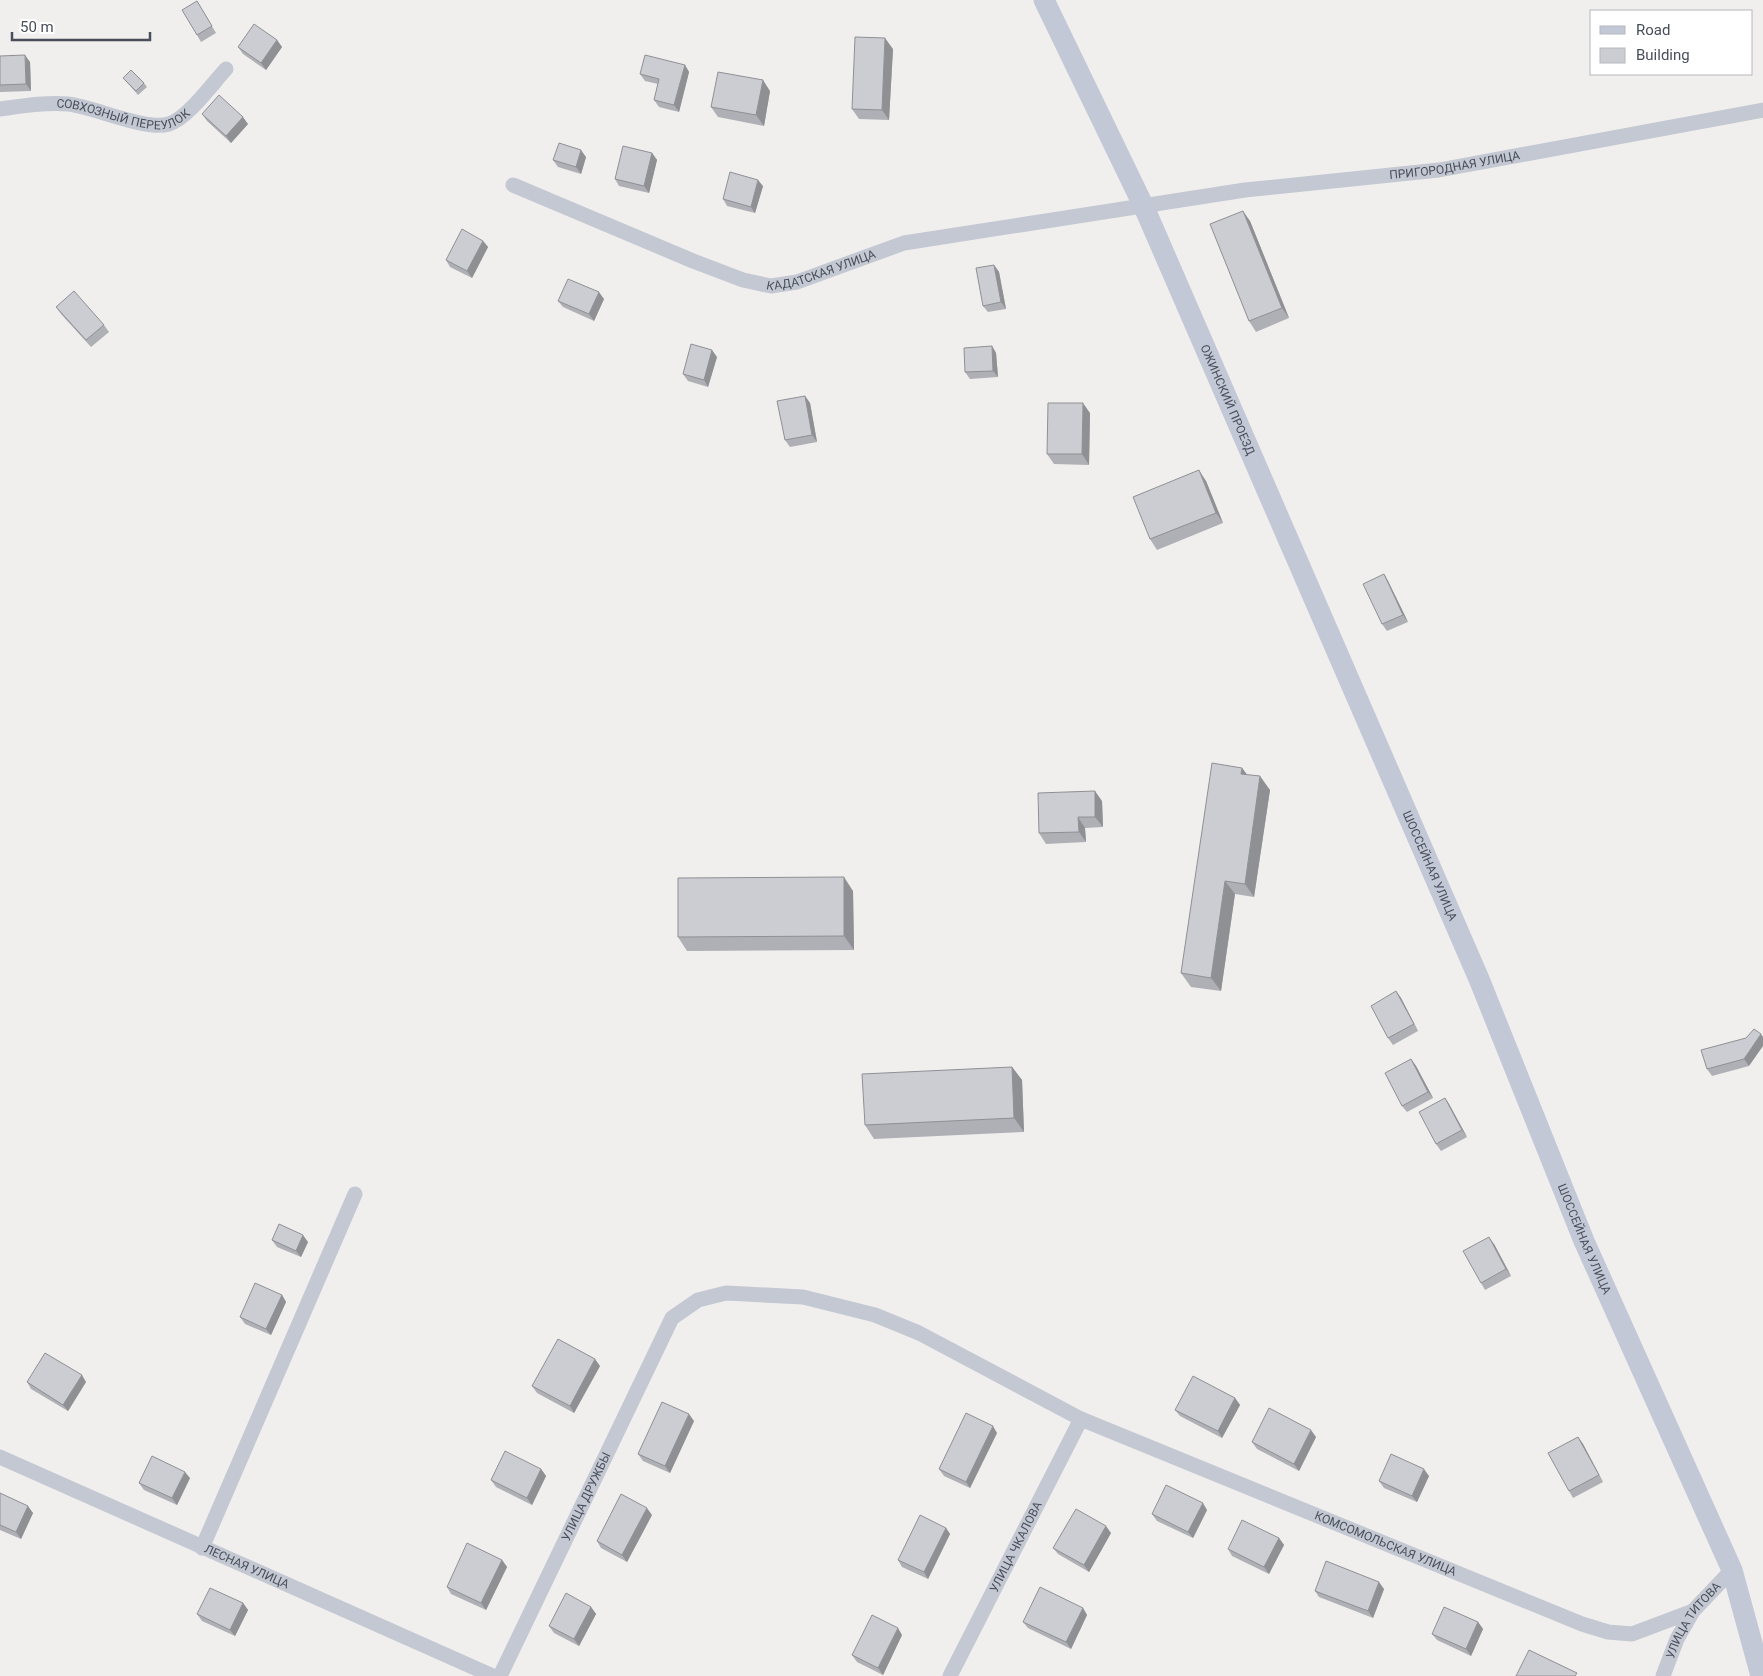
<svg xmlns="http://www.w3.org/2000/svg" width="1763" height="1676" viewBox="0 0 1763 1676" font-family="Roboto,sans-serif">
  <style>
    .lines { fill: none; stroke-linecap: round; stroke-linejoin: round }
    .street { stroke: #c3c8d2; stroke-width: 15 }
    .secondary { stroke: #c3c8d6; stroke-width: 21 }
    .wall { fill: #afb0b5 }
    .shaded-wall { fill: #8f9094 }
    .building { fill: #cccdd3; stroke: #8f9094 }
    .labels { text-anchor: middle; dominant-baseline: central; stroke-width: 4; stroke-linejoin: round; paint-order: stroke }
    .street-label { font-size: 12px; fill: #484e5a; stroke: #fff }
  </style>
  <rect width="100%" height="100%" fill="#f1efee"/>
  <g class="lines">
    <g class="street">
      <path id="s1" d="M0 109C22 106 46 102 68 104 95 107 145 131 169 124 188 118 212 84 226 69"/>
      <path id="s2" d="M513 185 693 261 743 280 771 286 797 282 904 243 1245 190 1439 170 1763 110"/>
      <path id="s3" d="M0 1457 493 1676"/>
      <polyline points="202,1548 355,1194"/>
      <path id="s4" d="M500 1676 672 1318 698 1300 726 1293 803 1297 875 1315 919 1333 1081 1419 1582 1624 1608 1632 1632 1634 1693 1611"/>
      <path id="s5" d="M950 1676 1081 1419"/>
      <path id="s6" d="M1663 1676 1677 1639 1693 1611 1732 1570"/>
    </g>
    <path class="secondary" id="s7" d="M1044 0 1144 207 1479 979 1584 1241 1732 1570 1761 1676"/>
  </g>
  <g class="wall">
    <polygon points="197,1 216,33 201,42 197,35"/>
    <polygon points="277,40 282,47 266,70 243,54 238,47"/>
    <polygon points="893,49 889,120 859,119 852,109"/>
    <polygon points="0,56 30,62 31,91 0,92"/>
    <polygon points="685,65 689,72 679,112 659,107 654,100 658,84 645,81 640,74"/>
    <polygon points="123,78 144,83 147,87 138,95"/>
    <polygon points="770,91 764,126 718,117 711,107"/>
    <polygon points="202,114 248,124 231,143 207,121"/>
    <polygon points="652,153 657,160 649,193 619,186 615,179"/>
    <polygon points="586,157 581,174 558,167 553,160"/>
    <polygon points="763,186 755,213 727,206 723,199"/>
    <polygon points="1250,221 1289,318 1256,332 1249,321"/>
    <polygon points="483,241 488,247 472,278 450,267 446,260"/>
    <polygon points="994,265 999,272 1006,309 988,312 983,306"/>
    <polygon points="604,299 594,321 563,307 558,301"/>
    <polygon points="56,307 104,325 109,332 91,347 61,314"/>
    <polygon points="992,346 996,353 998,377 970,379 965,372"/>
    <polygon points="717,357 708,387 688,381 683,374"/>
    <polygon points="805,396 810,403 817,442 790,447 785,440"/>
    <polygon points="1090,413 1089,465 1054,464 1047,454"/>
    <polygon points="1206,481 1223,523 1157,550 1150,539"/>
    <polygon points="1384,574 1388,581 1408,622 1387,631 1382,624"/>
    <polygon points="1242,768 1247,775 1270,790 1254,897 1235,894 1221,991 1191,987 1181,973"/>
    <polygon points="1102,801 1103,827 1085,828 1086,842 1046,844 1039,833"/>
    <polygon points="853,891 854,950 687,951 678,937"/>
    <polygon points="1396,991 1401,998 1418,1031 1393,1045 1388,1038"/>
    <polygon points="1746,1038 1749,1066 1712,1076 1707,1069"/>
    <polygon points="1411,1059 1416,1066 1433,1098 1407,1112 1402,1106"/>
    <polygon points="1012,1067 1022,1080 1024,1132 874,1139 865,1125"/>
    <polygon points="1445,1098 1449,1104 1467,1137 1441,1151 1436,1144"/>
    <polygon points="272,1240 308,1242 301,1257 277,1247"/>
    <polygon points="1494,1244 1511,1276 1485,1290 1481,1283"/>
    <polygon points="282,1295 286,1302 271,1335 245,1324 240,1317"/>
    <polygon points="600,1366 574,1413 537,1393 532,1386"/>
    <polygon points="27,1382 86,1382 68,1411 31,1389"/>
    <polygon points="1235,1398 1240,1405 1222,1438 1180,1416 1175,1410"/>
    <polygon points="694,1421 670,1473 643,1461 638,1454"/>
    <polygon points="997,1433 970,1488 944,1476 939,1469"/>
    <polygon points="1316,1437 1299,1471 1257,1449 1252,1442"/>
    <polygon points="1578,1437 1583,1444 1603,1482 1573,1498 1569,1491"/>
    <polygon points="541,1469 546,1476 532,1505 496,1487 491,1480"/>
    <polygon points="1429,1476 1417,1502 1384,1488 1379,1481"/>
    <polygon points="190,1478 177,1505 144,1490 139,1483"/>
    <polygon points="0,1493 33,1513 21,1539 0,1530"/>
    <polygon points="1207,1510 1193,1538 1157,1521 1152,1514"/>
    <polygon points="652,1515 627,1562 601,1548 597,1541"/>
    <polygon points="946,1528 950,1534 928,1579 902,1567 898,1560"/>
    <polygon points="1111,1533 1089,1572 1058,1554 1053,1548"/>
    <polygon points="1279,1538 1284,1545 1269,1574 1232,1556 1228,1549"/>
    <polygon points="502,1560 507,1567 486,1610 451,1594 447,1587"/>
    <polygon points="1384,1589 1373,1618 1319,1597 1315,1591"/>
    <polygon points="243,1603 248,1610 235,1636 202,1621 197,1614"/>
    <polygon points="591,1607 596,1614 579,1646 554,1633 549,1626"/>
    <polygon points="1083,1608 1087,1615 1071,1649 1028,1628 1023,1622"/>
    <polygon points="1478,1622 1483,1629 1471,1656 1437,1640 1432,1634"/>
    <polygon points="902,1635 883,1675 857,1662 852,1655"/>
  </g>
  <g class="shaded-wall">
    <polygon points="885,38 893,49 889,120 882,110"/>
    <polygon points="277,40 282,47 266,70 261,63"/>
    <polygon points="25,55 30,62 31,91 26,84"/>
    <polygon points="685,65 689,72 679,112 674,105"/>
    <polygon points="763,80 770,91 764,126 756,115"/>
    <polygon points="243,117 248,124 231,143 226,136"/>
    <polygon points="581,150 586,157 581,174 576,167"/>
    <polygon points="652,153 657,160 649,193 644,186"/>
    <polygon points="758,180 763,186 755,213 751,207"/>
    <polygon points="1243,211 1250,221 1289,318 1282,308"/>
    <polygon points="483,241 488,247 472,278 467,271"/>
    <polygon points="994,265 999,272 1006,309 1001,302"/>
    <polygon points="599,292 604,299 594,321 589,314"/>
    <polygon points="992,346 996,353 998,377 993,371"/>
    <polygon points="712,350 717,357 708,387 704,380"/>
    <polygon points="805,396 810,403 817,442 812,435"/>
    <polygon points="1083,403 1090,413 1089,465 1082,454"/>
    <polygon points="1199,470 1206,481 1223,523 1216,513"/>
    <polygon points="1384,574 1388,581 1408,622 1403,615"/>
    <polygon points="1242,768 1252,781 1241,774"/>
    <polygon points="1260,776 1270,790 1254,897 1245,884"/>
    <polygon points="1095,791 1102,801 1103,827 1095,817"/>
    <polygon points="1078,817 1085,828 1086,842 1079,832"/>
    <polygon points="844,877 853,891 854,950 844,936"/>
    <polygon points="1225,881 1235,894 1221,991 1211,978"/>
    <polygon points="1396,991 1401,998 1418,1031 1414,1024"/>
    <polygon points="1761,1034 1763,1037 1763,1046 1749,1066 1744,1059"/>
    <polygon points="1411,1059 1416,1066 1433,1098 1428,1092"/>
    <polygon points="1012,1067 1022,1080 1024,1132 1014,1118"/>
    <polygon points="1445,1098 1449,1104 1467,1137 1462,1130"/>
    <polygon points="303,1235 308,1242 301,1257 296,1251"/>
    <polygon points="1489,1237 1494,1244 1511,1276 1506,1269"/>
    <polygon points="282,1295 286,1302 271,1335 266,1329"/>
    <polygon points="595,1359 600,1366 574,1413 570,1406"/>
    <polygon points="82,1375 86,1382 68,1411 63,1405"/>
    <polygon points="1235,1398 1240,1405 1222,1438 1218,1431"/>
    <polygon points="689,1414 694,1421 670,1473 665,1466"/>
    <polygon points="993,1426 997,1433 970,1488 966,1482"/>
    <polygon points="1311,1430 1316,1437 1299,1471 1294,1464"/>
    <polygon points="1578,1437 1583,1444 1603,1482 1599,1475"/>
    <polygon points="541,1469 546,1476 532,1505 527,1498"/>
    <polygon points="1424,1469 1429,1476 1417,1502 1412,1496"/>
    <polygon points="185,1472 190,1478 177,1505 172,1498"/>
    <polygon points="1203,1503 1207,1510 1193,1538 1188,1532"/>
    <polygon points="28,1506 33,1513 21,1539 16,1532"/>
    <polygon points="647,1508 652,1515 627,1562 622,1555"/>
    <polygon points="1106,1526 1111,1533 1089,1572 1084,1565"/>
    <polygon points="946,1528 950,1534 928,1579 924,1572"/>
    <polygon points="1279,1538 1284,1545 1269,1574 1264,1567"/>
    <polygon points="502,1560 507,1567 486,1610 481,1603"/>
    <polygon points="1379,1582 1384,1589 1373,1618 1368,1611"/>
    <polygon points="243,1603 248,1610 235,1636 230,1630"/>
    <polygon points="591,1607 596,1614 579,1646 574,1639"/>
    <polygon points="1083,1608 1087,1615 1071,1649 1066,1642"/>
    <polygon points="1478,1622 1483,1629 1471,1656 1466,1649"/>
    <polygon points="898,1628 902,1635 883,1675 878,1668"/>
  </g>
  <g class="building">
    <polygon points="197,1 212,26 197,35 182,10"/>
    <polygon points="254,24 277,40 261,63 238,47"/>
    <polygon points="855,37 885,38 882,110 852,109"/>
    <polygon points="25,55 26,84 0,85 0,56"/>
    <polygon points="645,55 685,65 674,105 654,100 659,79 640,74"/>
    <polygon points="131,70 144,83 136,91 123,78"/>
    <polygon points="718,72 763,80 756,115 711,107"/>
    <polygon points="219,95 243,117 226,136 202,114"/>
    <polygon points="559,143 581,150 576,167 553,160"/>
    <polygon points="623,146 652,153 644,186 615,179"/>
    <polygon points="730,172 758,180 751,207 723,199"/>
    <polygon points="1243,211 1282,308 1249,321 1210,224"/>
    <polygon points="462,229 483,241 467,271 446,260"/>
    <polygon points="994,265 1001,302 983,306 976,268"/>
    <polygon points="568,279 599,292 589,314 558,301"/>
    <polygon points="74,291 104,325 86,340 56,307"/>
    <polygon points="691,344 712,350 704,380 683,374"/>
    <polygon points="992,346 993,371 965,372 964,348"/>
    <polygon points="805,396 812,435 785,440 777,401"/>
    <polygon points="1048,403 1083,403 1082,454 1047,454"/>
    <polygon points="1199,470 1216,513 1150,539 1133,497"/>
    <polygon points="1384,574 1403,615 1382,624 1363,584"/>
    <polygon points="1212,763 1242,768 1241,774 1260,776 1245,884 1225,881 1211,978 1181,973"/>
    <polygon points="1095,791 1095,817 1078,817 1079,832 1039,833 1038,793"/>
    <polygon points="844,877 844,936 678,937 678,878"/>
    <polygon points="1396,991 1414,1024 1388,1038 1371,1006"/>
    <polygon points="1754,1029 1761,1034 1744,1059 1707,1069 1701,1050 1746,1038"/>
    <polygon points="1411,1059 1428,1092 1402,1106 1385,1073"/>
    <polygon points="1012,1067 1014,1118 865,1125 862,1074"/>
    <polygon points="1445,1098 1462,1130 1436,1144 1419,1112"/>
    <polygon points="279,1224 303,1235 296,1251 272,1240"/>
    <polygon points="1489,1237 1506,1269 1481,1283 1463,1251"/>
    <polygon points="255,1283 282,1295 266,1329 240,1317"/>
    <polygon points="558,1339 595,1359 570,1406 532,1386"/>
    <polygon points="45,1353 82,1375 63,1405 27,1382"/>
    <polygon points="1193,1376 1235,1398 1218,1431 1175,1410"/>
    <polygon points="662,1402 689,1414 665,1466 638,1454"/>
    <polygon points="1269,1408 1311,1430 1294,1464 1252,1442"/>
    <polygon points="966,1413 993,1426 966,1482 939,1469"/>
    <polygon points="1578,1437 1599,1475 1569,1491 1548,1453"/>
    <polygon points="505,1451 541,1469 527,1498 491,1480"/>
    <polygon points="1391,1454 1424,1469 1412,1496 1379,1481"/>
    <polygon points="152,1456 185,1472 172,1498 139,1483"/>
    <polygon points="1166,1485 1203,1503 1188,1532 1152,1514"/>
    <polygon points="0,1493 28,1506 16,1532 0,1525"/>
    <polygon points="621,1494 647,1508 622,1555 597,1541"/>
    <polygon points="1076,1509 1106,1526 1084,1565 1053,1548"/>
    <polygon points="920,1515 946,1528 924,1572 898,1560"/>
    <polygon points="1242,1520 1279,1538 1264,1567 1228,1549"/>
    <polygon points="467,1543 502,1560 481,1603 447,1587"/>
    <polygon points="1326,1561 1379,1582 1368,1611 1315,1591"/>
    <polygon points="1040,1587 1083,1608 1066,1642 1023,1622"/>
    <polygon points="210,1588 243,1603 230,1630 197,1614"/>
    <polygon points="566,1593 591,1607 574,1639 549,1626"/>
    <polygon points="1444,1607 1478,1622 1466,1649 1432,1634"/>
    <polygon points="872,1615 898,1628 878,1668 852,1655"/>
    <polygon points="1529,1650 1577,1673 1575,1676 1516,1676"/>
  </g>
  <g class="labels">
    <g class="street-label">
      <text stroke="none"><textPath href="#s1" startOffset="126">СОВХОЗНЫЙ ПЕРЕУЛОК</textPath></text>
      <text stroke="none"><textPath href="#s2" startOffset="974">ПРИГОРОДНАЯ УЛИЦА</textPath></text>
      <text stroke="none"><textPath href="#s2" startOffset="330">КАДАТСКАЯ УЛИЦА</textPath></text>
      <text stroke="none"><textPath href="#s7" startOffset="440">ОЖИНСКИЙ ПРОЕЗД</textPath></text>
      <text stroke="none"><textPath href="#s7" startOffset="948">ШОССЕЙНАЯ УЛИЦА</textPath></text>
      <text stroke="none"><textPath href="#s7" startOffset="1352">ШОССЕЙНАЯ УЛИЦА</textPath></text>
      <text stroke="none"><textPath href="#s4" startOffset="199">УЛИЦА ДРУЖБЫ</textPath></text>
      <text stroke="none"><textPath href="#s4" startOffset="1169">КОМСОМОЛЬСКАЯ УЛИЦА</textPath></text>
      <text stroke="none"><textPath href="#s5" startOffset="145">УЛИЦА ЧКАЛОВА</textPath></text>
      <text stroke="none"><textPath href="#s3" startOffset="270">ЛЕСНАЯ УЛИЦА</textPath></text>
      <text stroke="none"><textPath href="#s6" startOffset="64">УЛИЦА ТИТОВА</textPath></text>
    </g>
  </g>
  <rect x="1590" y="10" width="162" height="65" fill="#ffffff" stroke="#b6b8bd"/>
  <rect x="1600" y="26" width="25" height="8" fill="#c3c8d6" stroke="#b6b8bd"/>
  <text x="1636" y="35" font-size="15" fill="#484e5a">Road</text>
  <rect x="1600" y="48" width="25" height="15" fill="#cccdd3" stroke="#b6b8bd"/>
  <text x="1636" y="60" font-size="15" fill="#484e5a">Building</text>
  <path d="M12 32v8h138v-8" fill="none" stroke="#484e5a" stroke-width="2.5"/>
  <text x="20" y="32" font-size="15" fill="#484e5a" stroke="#ffffff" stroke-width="4" paint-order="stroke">50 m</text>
</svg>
